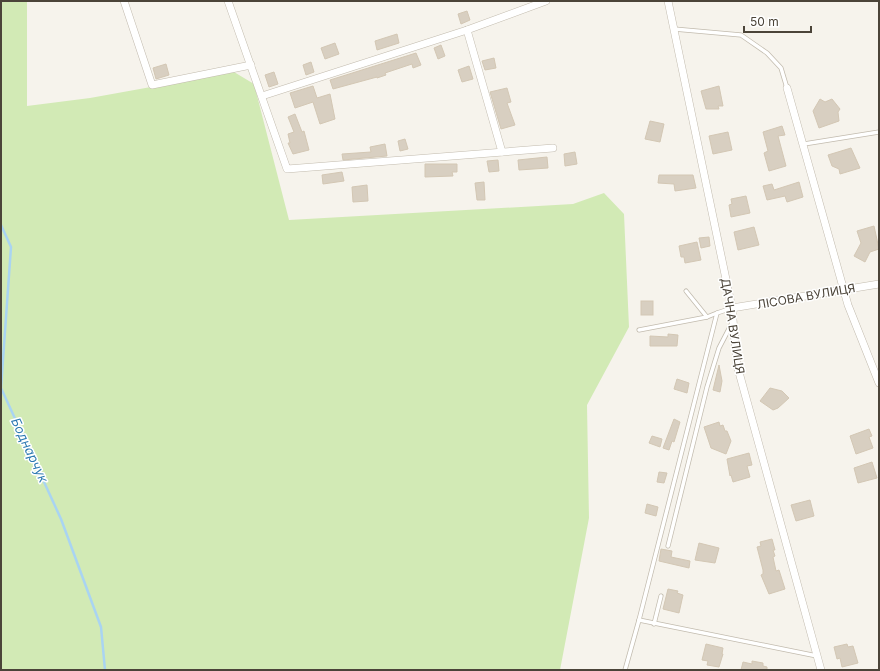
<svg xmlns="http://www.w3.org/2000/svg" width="880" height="671" viewBox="0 0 880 671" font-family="Inter,sans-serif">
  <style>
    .green { fill: #d2eab5 }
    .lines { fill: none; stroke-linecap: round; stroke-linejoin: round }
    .stream { stroke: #a9d4f2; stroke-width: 2.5 }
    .building { fill: #d8cfc1; stroke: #d3c7b4 }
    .lane-casing { stroke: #c2bbae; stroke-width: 5 }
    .street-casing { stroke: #c2bbae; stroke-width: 8 }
    .lane { stroke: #fff; stroke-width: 3.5 }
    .street { stroke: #fff; stroke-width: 7 }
    .labels { text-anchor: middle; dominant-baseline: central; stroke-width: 3; stroke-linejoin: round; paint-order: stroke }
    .street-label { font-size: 12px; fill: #4b4439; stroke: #fff }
    .water-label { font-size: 13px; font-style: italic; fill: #2e7ab2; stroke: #fff }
  </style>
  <rect width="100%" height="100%" fill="#f6f3ec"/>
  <polygon class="green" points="1,1 27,1 27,106 90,98 234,72 254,84 289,220 573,204 604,193 624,214 629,327 587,405 589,518 560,670 1,670"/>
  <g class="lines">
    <polyline class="stream" points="1,225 11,247 1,388 61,519 101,627 105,670"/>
  </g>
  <g class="building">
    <polygon points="467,11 470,20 461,24 458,14"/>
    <polygon points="397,34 399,43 377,50 375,41"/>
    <polygon points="335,43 339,54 325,59 321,48"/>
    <polygon points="441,45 445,56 438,59 434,48"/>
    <polygon points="416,53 421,65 413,68 412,64 385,73 386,75 377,78 377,77 333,89 330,80"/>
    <polygon points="494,58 496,68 485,70 482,61"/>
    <polygon points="311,62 314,72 306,75 303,65"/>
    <polygon points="166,64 169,75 156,79 153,68"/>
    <polygon points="469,66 473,79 462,82 458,70"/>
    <polygon points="274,72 278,84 269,87 265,75"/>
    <polygon points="313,86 317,98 330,94 335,119 320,124 313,102 295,108 290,93"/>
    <polygon points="719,86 723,106 718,106 719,109 706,109 701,91"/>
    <polygon points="507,88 511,102 507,103 515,125 501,129 490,92"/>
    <polygon points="820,99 825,102 832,99 840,109 838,112 839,121 819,128 813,111"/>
    <polygon points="295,114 302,132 304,131 309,150 293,154 288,143 290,143 288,134 294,132 288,117"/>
    <polygon points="650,121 664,124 660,142 645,139"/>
    <polygon points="782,126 785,135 778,136 786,166 769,171 764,153 768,151 763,132"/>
    <polygon points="728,132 732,150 713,154 709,136"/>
    <polygon points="405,139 408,149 400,151 398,141"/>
    <polygon points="385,144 387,156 343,160 342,154 371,152 370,147"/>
    <polygon points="851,148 860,168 840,174 839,169 832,166 828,155"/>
    <polygon points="575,152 577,164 565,166 564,154"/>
    <polygon points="547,157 548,168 519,170 518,160"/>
    <polygon points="498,160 499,171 489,172 487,161"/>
    <polygon points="425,164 457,164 457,172 452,172 453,176 425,177"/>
    <polygon points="342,172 344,181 323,184 322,175"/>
    <polygon points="659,175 693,175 696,188 675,191 674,184 658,183"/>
    <polygon points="484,182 485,200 477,200 475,183"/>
    <polygon points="799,182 803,197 787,202 785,196 767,200 763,186 772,184 774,190"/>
    <polygon points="367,185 368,201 353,202 352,187"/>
    <polygon points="746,196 750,213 731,217 729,205 732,204 731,199"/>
    <polygon points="874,226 879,249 870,252 865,262 854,256 861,243 857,231"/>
    <polygon points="754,227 759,245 738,250 734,232"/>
    <polygon points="709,237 710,246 701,248 699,238"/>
    <polygon points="697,242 701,260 685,263 684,257 681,257 679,246"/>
    <rect x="641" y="301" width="12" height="14"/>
    <polygon points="668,334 678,335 677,346 650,346 650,336 668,337"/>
    <polygon points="719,365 722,381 720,392 713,390"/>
    <polygon points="677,379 689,383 687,393 674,389"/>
    <polygon points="770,388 782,391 789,398 778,408 773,410 760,401"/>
    <polygon points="674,419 680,422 674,442 672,441 669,450 663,448"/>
    <polygon points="719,422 720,426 723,425 725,431 727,431 731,441 726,454 711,448 704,427"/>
    <polygon points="869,429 872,436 869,437 873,448 856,454 850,436"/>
    <polygon points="652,436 662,439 660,447 649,443"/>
    <polygon points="749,453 752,465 747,466 750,477 733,482 731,475 730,476 727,459"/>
    <polygon points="872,462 877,478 858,483 854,468"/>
    <polygon points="659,472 667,473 664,483 657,482"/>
    <polygon points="810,500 814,516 796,521 791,505"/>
    <polygon points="647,504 658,507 656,516 645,513"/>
    <polygon points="772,539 775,550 773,550 775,556 773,557 776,571 779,570 785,589 769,594 761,575 763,574 763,570 757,547 761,546 760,542"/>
    <polygon points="699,543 719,548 715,563 695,560"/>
    <polygon points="661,549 672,551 671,557 690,561 689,568 659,561"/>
    <polygon points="668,589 678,591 677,593 683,595 679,613 663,609"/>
    <polygon points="706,644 723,648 722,654 723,654 719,667 707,665 708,661 702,660"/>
    <polygon points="847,644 848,647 853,646 858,663 842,667 840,658 837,659 834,647"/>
    <polygon points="752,661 763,663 763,666 767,667 767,670 741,670 743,662 752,664"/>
  </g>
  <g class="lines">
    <defs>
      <g id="lane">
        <polyline points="674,29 741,35 767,53 781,68 787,88"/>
        <polyline points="804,144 879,132"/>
        <polyline points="686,291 707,317 717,313"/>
        <polyline points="639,330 707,317"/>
        <polyline points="668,546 707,387 719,348 732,323"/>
        <polyline points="639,620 717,313 732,308"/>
        <polyline points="654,624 661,596"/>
        <polyline points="625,670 639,620 817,656"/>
      </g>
      <g id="street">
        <polyline points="124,1 152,85 251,65"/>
        <polyline points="228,1 287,169 553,148"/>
        <polyline points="668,1 732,308 737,365 821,670"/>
        <polyline points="467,30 502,152"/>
        <polyline points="787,88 848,305 879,383"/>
        <polyline points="262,96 467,30 546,1"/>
        <polyline points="732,308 879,284"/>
      </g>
    </defs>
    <use href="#lane" class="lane-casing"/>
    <use href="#street" class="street-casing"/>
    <use href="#lane" class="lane"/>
    <use href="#street" class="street"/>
  </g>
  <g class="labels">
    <g class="street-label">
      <text transform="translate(806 296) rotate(-10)">ЛІСОВА ВУЛИЦЯ</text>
      <text transform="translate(733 326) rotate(81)">ДАЧНА ВУЛИЦЯ</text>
    </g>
    <g class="water-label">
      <text transform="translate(30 450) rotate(65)">Боднарчук</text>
    </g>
  </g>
  <rect width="880" height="671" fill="none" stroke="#4b4439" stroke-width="4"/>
  <path d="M744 26v6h67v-6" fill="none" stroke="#4b4439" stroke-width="2"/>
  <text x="750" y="26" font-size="12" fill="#4b4439" stroke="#ffffff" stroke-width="3" paint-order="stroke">50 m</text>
</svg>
